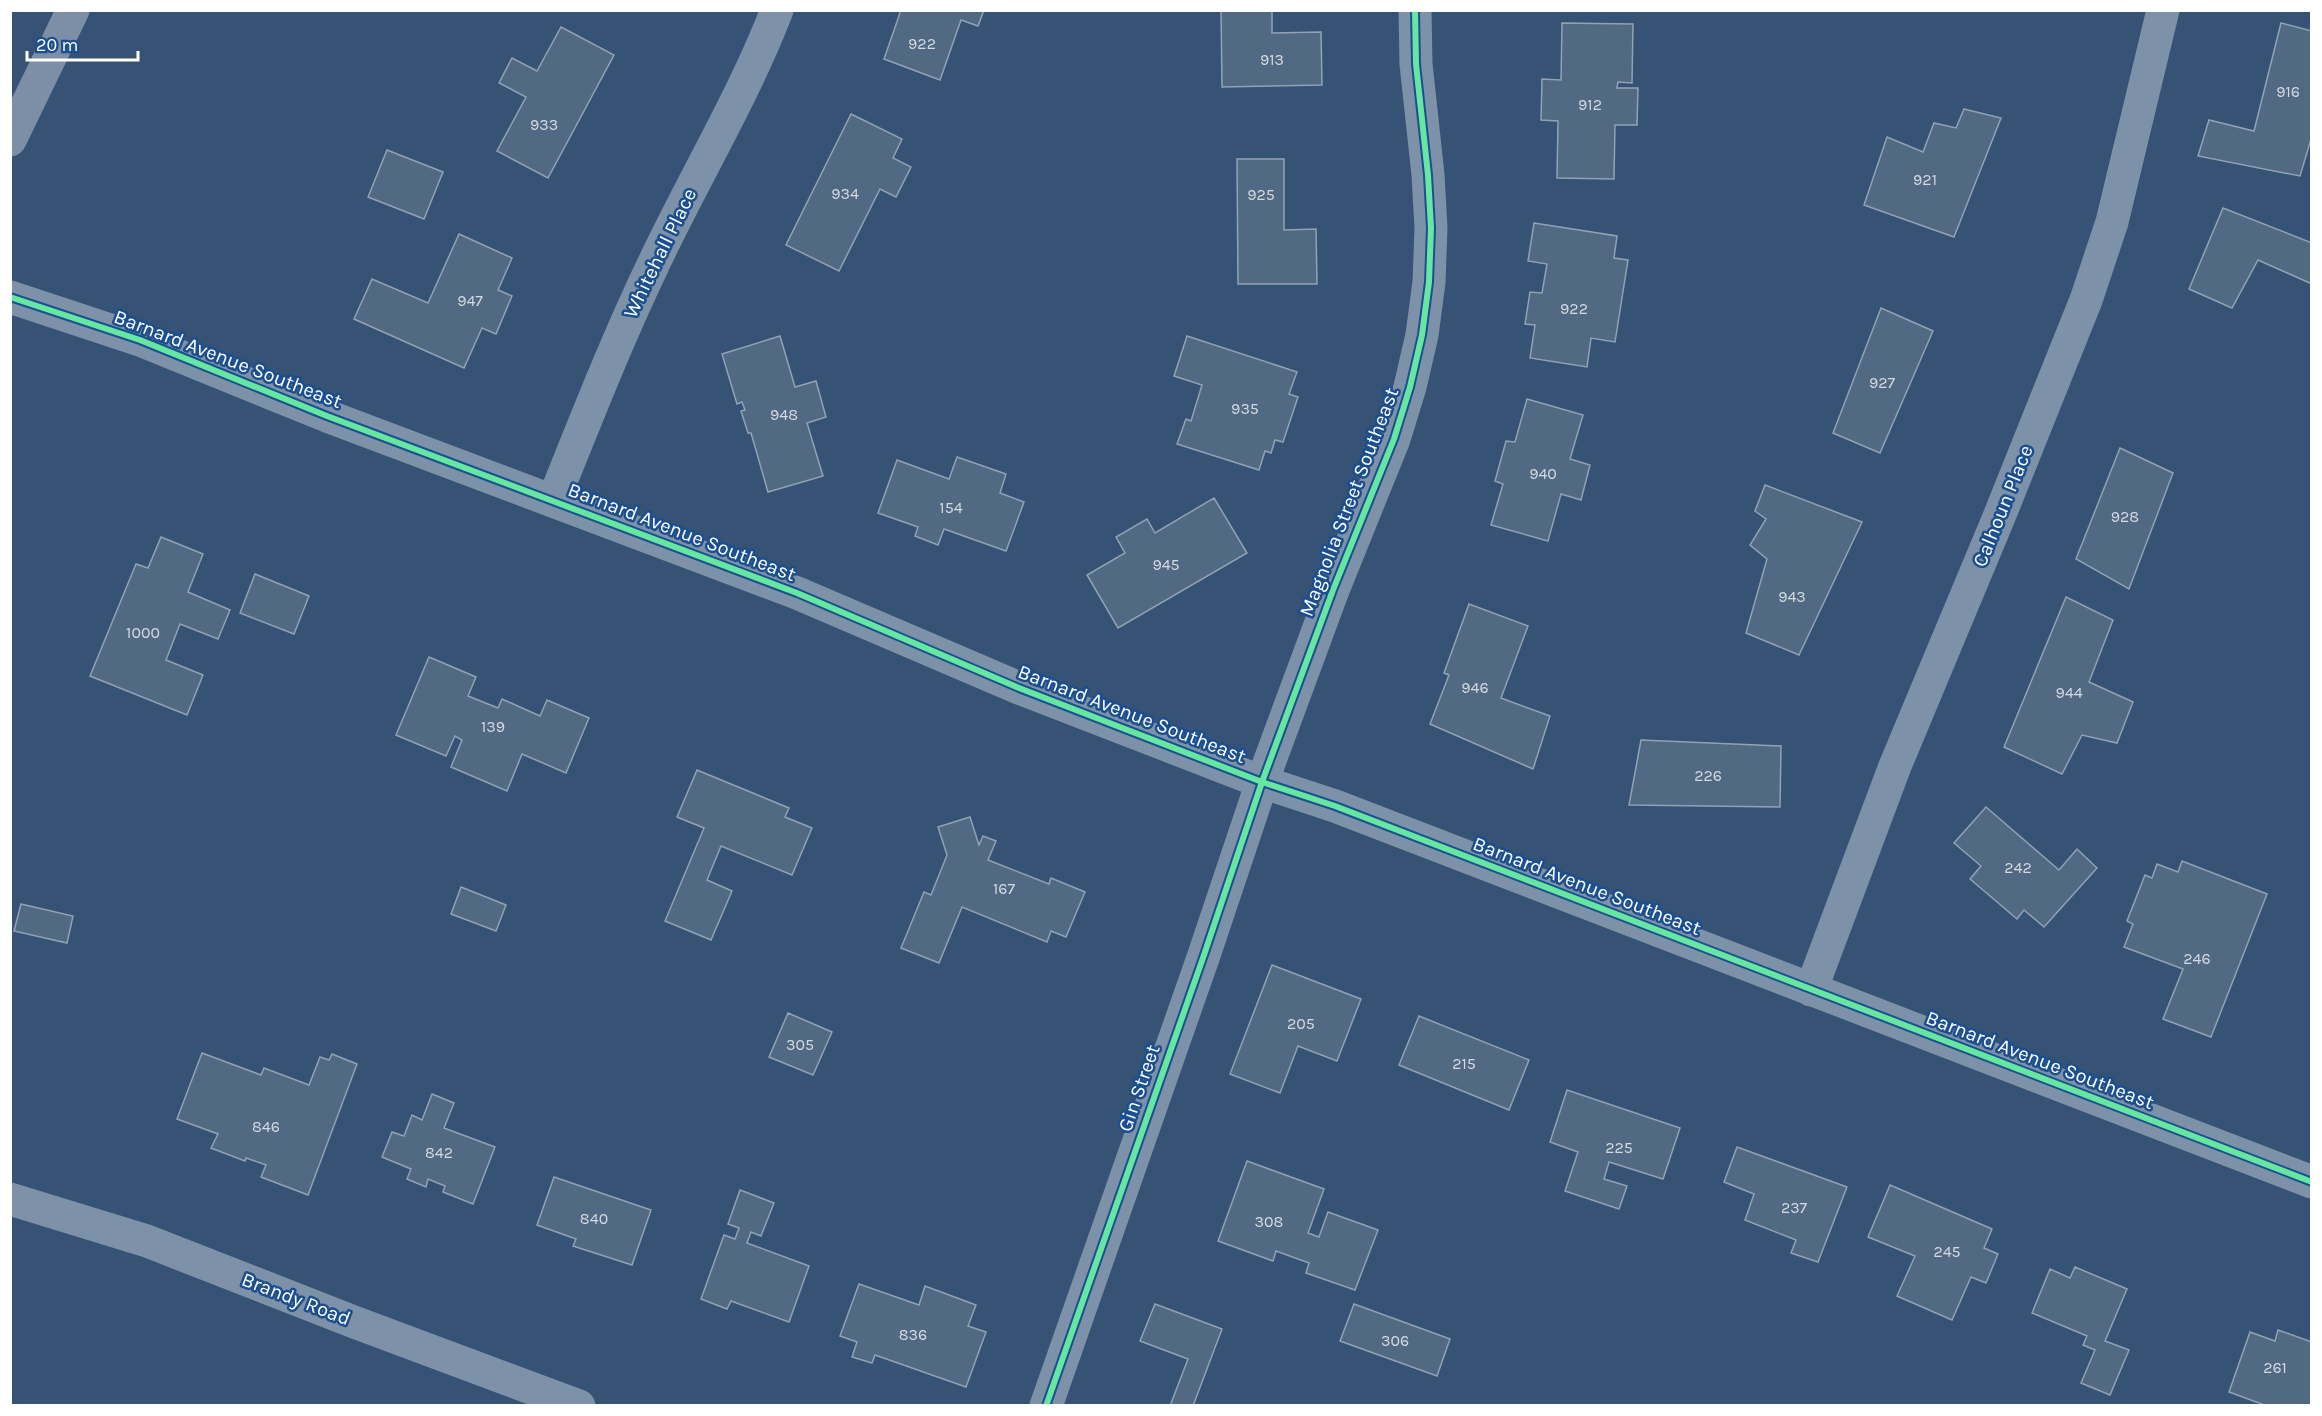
<svg xmlns="http://www.w3.org/2000/svg" width="2322" height="1416" viewBox="0 0 2322 1416" font-family="Karla,sans-serif">
  <style>
    .building { fill: #526984; stroke: #92a2b6; stroke-width: 1.5 }
    .lines { fill: none; stroke-linecap: round; stroke-linejoin: round }
    .minor { stroke: #7d92a8; stroke-width: 33 }
    .major { stroke: #7d8ea7; stroke-width: 33 }
    .cycleway-casing { stroke: #1b4f8f; stroke-width: 10 }
    .cycleway { stroke: #66e7a1; stroke-width: 6 }
    .labels { text-anchor: middle; dominant-baseline: central; stroke-width: 5; stroke-linejoin: round; paint-order: stroke }
    .number-label { font-size: 16px; fill: #d4dae0 }
    .street-label { font-size: 20px; fill: #fff; stroke: #1b4f8f }
  </style>
  <rect width="100%" height="100%" fill="#365274"/>
  <g class="building">
    <polygon points="901,10 984,10 978,26 961,20 940,80 884,59"/>
    <polygon points="1221,10 1272,10 1272,33 1321,32 1322,85 1222,87"/>
    <polygon points="1562,23 1633,24 1632,83 1618,82 1617,88 1638,88 1637,125 1615,125 1614,179 1557,178 1558,121 1541,120 1542,79 1561,80"/>
    <polygon points="2281,23 2312,31 2312,136 2300,176 2198,156 2209,120 2254,131"/>
    <polygon points="561,27 614,55 548,178 497,151 526,97 499,83 512,58 537,71"/>
    <polygon points="1964,109 2001,118 1954,237 1864,205 1887,137 1923,152 1934,123 1956,128"/>
    <polygon points="851,114 902,139 893,158 911,167 896,197 880,189 839,271 786,245"/>
    <polygon points="387,150 443,172 424,219 368,197"/>
    <polygon points="1237,159 1284,159 1284,230 1316,229 1317,284 1238,284"/>
    <polygon points="2223,208 2312,243 2312,284 2258,260 2232,308 2189,289"/>
    <polygon points="1534,223 1617,236 1614,258 1628,260 1615,342 1591,338 1587,367 1530,358 1535,325 1525,324 1530,292 1542,293 1547,264 1528,261"/>
    <polygon points="459,234 512,258 498,290 512,296 496,334 482,328 464,368 354,319 372,279 428,303"/>
    <polygon points="1881,308 1933,331 1880,453 1833,433"/>
    <polygon points="780,336 795,387 816,381 826,417 807,423 823,476 768,492 751,433 748,433 741,411 745,410 742,402 737,404 722,354"/>
    <polygon points="1187,336 1297,372 1289,394 1298,397 1283,442 1275,440 1271,453 1265,451 1259,470 1177,444 1186,419 1191,421 1202,385 1174,376"/>
    <polygon points="1527,399 1583,415 1570,459 1590,465 1581,500 1561,494 1548,541 1491,525 1503,484 1495,481 1506,441 1515,442"/>
    <polygon points="2120,448 2173,473 2129,589 2076,559"/>
    <polygon points="957,457 1006,474 1000,493 1024,502 1006,551 944,529 938,545 915,536 918,527 878,513 897,460 949,479"/>
    <polygon points="1765,485 1862,522 1799,655 1746,633 1767,559 1750,545 1766,519 1755,511"/>
    <polygon points="1214,498 1247,553 1118,628 1087,575 1125,553 1116,537 1147,519 1155,533"/>
    <polygon points="161,537 203,554 188,592 230,610 218,639 180,624 166,660 203,675 187,715 90,676 136,564 148,568"/>
    <polygon points="255,574 309,596 294,634 240,613"/>
    <polygon points="2066,597 2113,620 2089,682 2133,702 2117,743 2082,735 2062,774 2004,747"/>
    <polygon points="1469,604 1528,626 1501,698 1550,716 1533,769 1430,724 1449,675 1444,673"/>
    <polygon points="429,657 476,677 468,696 498,708 502,699 540,716 547,700 589,718 566,773 522,754 507,791 451,767 462,740 455,736 446,756 396,735"/>
    <polygon points="1641,740 1781,746 1780,807 1629,805"/>
    <polygon points="697,770 789,808 785,817 812,828 792,875 721,846 707,880 732,891 711,940 665,921 704,828 677,817"/>
    <polygon points="1986,807 2059,870 2077,849 2097,868 2044,927 2024,910 2017,919 1970,879 1981,866 1954,843"/>
    <polygon points="970,817 979,845 983,836 996,841 988,860 1049,884 1051,878 1085,892 1066,937 1051,931 1047,942 962,907 939,963 901,948 924,892 931,895 947,855 938,827"/>
    <polygon points="2182,861 2267,894 2211,1037 2163,1019 2183,969 2124,947 2133,924 2127,921 2145,875 2152,878 2157,864 2178,872"/>
    <polygon points="461,887 506,905 496,931 451,914"/>
    <polygon points="21,904 73,916 67,943 14,931"/>
    <polygon points="1272,965 1361,999 1337,1061 1298,1046 1280,1093 1230,1074"/>
    <polygon points="788,1013 832,1032 813,1075 769,1057"/>
    <polygon points="1419,1016 1529,1060 1509,1110 1399,1065"/>
    <polygon points="202,1053 261,1075 264,1068 309,1085 320,1057 329,1060 332,1054 357,1064 308,1195 261,1177 266,1165 246,1158 245,1161 211,1148 218,1134 177,1119"/>
    <polygon points="1567,1090 1680,1128 1663,1179 1609,1162 1604,1179 1627,1186 1619,1209 1565,1191 1578,1152 1550,1142"/>
    <polygon points="432,1094 454,1103 444,1128 495,1147 473,1204 443,1192 445,1186 428,1179 426,1187 407,1179 411,1169 382,1157 392,1132 404,1136 412,1115 422,1120"/>
    <polygon points="1737,1147 1847,1187 1818,1262 1791,1253 1796,1240 1745,1220 1754,1194 1724,1182"/>
    <polygon points="1247,1161 1324,1189 1308,1233 1319,1237 1328,1212 1378,1230 1355,1290 1306,1273 1309,1263 1276,1251 1273,1261 1218,1241"/>
    <polygon points="554,1177 651,1210 632,1265 573,1246 576,1239 537,1225"/>
    <polygon points="1890,1185 1992,1229 1984,1248 1998,1254 1986,1283 1971,1277 1952,1320 1897,1296 1915,1256 1868,1237"/>
    <polygon points="740,1190 774,1203 761,1236 751,1232 747,1243 809,1266 789,1322 731,1301 727,1309 701,1299 724,1235 735,1239 739,1228 728,1224"/>
    <polygon points="2075,1267 2127,1289 2105,1341 2129,1350 2110,1395 2081,1383 2095,1350 2083,1345 2087,1336 2032,1313 2050,1269 2070,1278"/>
    <polygon points="859,1284 919,1305 925,1286 976,1305 968,1326 986,1332 966,1387 875,1355 872,1363 852,1357 857,1342 840,1336"/>
    <polygon points="1155,1304 1222,1329 1193,1406 1170,1406 1188,1359 1140,1341"/>
    <polygon points="1354,1304 1450,1339 1437,1376 1340,1341"/>
    <polygon points="2278,1330 2312,1342 2312,1406 2267,1406 2229,1392 2250,1332 2275,1341"/>
  </g>
  <g class="lines">
    <g class="minor">
      <polyline points="10,297 140,340 327,416 797,593 1019,688 1262,782 1335,806 2312,1182"/>
      <path d="M553 501C585 422 616 342 653 265 693 180 743 98 777 10"/>
      <polyline points="1811,990 1895,766 1999,517 2086,300 2112,222 2163,10"/>
      <polyline points="10,1199 147,1241 354,1322 579,1406"/>
      <polyline points="1046,1406 1204,955 1262,782 1333,590 1394,439 1410,387 1422,335 1429,282 1431,228 1428,175 1416,64 1415,10"/>
    </g>
    <polyline class="major" points="10,140 73,10"/>
    <defs>
      <g id="cycleway">
        <polyline points="10,297 140,340 327,416 797,593 1019,688 1262,782 1335,806 2312,1182"/>
        <polyline points="1046,1406 1204,955 1262,782 1333,590 1394,439 1410,387 1422,335 1429,282 1431,228 1428,175 1416,64 1415,10"/>
      </g>
    </defs>
    <use href="#cycleway" class="cycleway-casing"/>
    <use href="#cycleway" class="cycleway"/>
  </g>
  <g class="labels">
    <g class="number-label">
      <text x="922" y="43">922</text>
      <text x="1272" y="59">913</text>
      <text x="2288" y="91">916</text>
      <text x="1590" y="104">912</text>
      <text x="544" y="124">933</text>
      <text x="1925" y="179">921</text>
      <text x="845" y="193">934</text>
      <text x="1261" y="194">925</text>
      <text x="470" y="300">947</text>
      <text x="1574" y="308">922</text>
      <text x="1882" y="382">927</text>
      <text x="1245" y="408">935</text>
      <text x="784" y="414">948</text>
      <text x="1543" y="473">940</text>
      <text x="951" y="507">154</text>
      <text x="2125" y="516">928</text>
      <text x="1166" y="564">945</text>
      <text x="1792" y="596">943</text>
      <text x="143" y="632">1000</text>
      <text x="1475" y="687">946</text>
      <text x="2069" y="692">944</text>
      <text x="493" y="726">139</text>
      <text x="1708" y="775">226</text>
      <text x="2018" y="867">242</text>
      <text x="1004" y="888">167</text>
      <text x="2197" y="958">246</text>
      <text x="1301" y="1023">205</text>
      <text x="800" y="1044">305</text>
      <text x="1464" y="1063">215</text>
      <text x="266" y="1126">846</text>
      <text x="1619" y="1147">225</text>
      <text x="439" y="1152">842</text>
      <text x="1794" y="1207">237</text>
      <text x="594" y="1218">840</text>
      <text x="1269" y="1221">308</text>
      <text x="1947" y="1251">245</text>
      <text x="913" y="1334">836</text>
      <text x="1395" y="1340">306</text>
      <text x="2275" y="1367">261</text>
    </g>
    <g class="street-label">
      <text transform="translate(660 253) rotate(-64)">Whitehall Place</text>
      <text transform="translate(228 359) rotate(21)">Barnard Avenue Southeast</text>
      <text transform="translate(1349 502) rotate(-69)">Magnolia Street Southeast</text>
      <text transform="translate(2003 506) rotate(-68)">Calhoun Place</text>
      <text transform="translate(682 532) rotate(21)">Barnard Avenue Southeast</text>
      <text transform="translate(1132 714) rotate(21)">Barnard Avenue Southeast</text>
      <text transform="translate(1587 886) rotate(21)">Barnard Avenue Southeast</text>
      <text transform="translate(2040 1060) rotate(21)">Barnard Avenue Southeast</text>
      <text transform="translate(1139 1088) rotate(-71)">Gin Street</text>
      <text transform="translate(296 1299) rotate(21)">Brandy Road</text>
    </g>
  </g>
  <rect width="2322" height="1416" fill="none" stroke="#ffffff" stroke-width="24"/>
  <path d="M27 51v9h111v-9" fill="none" stroke="#ffffff" stroke-width="3"/>
  <text x="36" y="51" font-size="18" fill="#ffffff" stroke="#1b4f8f" stroke-width="4.5" paint-order="stroke">20 m</text>
</svg>
